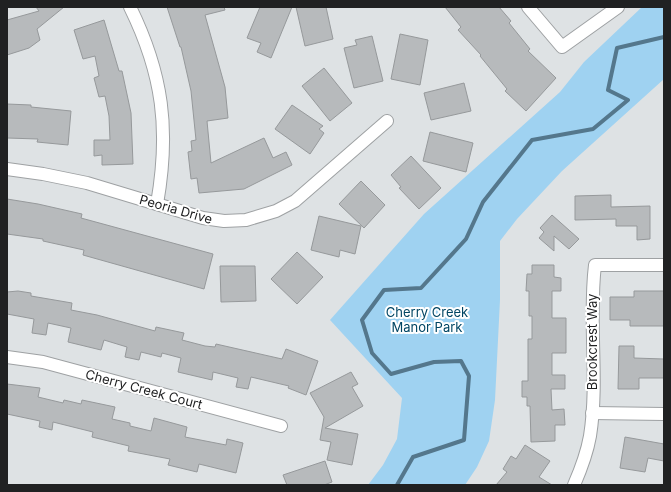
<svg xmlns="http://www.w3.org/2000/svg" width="671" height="492" viewBox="0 0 671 492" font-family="Inter,sans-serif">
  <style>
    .green { fill: #9fd2f1 }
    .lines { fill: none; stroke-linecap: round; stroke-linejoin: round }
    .stream { stroke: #54778c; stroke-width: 4 }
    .building { fill: #b7babc; stroke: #96999b }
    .street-casing { stroke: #9ea1a3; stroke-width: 14 }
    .street { stroke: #fff; stroke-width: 12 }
    .labels { text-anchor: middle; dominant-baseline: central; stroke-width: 4; stroke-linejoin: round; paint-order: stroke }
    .street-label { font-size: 13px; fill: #202122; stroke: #fff }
    .park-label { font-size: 13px; fill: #004563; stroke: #fff }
  </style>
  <rect width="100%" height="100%" fill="#dee2e4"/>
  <polygon class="green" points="642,7 664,7 664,79 562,171 517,219 500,241 500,300 495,400 489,441 477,467 465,485 368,485 383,465 397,439 402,398 330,320 424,214 560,92 584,62"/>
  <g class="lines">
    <polyline class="stream" points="397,485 413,457 464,440 469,376 461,361 434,362 391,374 372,353 362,320 384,290 421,288 466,239 483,202 532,140 593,129 628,100 608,90 617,48 664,37"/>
  </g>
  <g class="building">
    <polygon points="36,7 64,7 37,29 40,40 29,48 7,55 7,20 39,11"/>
    <polygon points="167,7 224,7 225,10 205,15 225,87 228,118 207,121 211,163 264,138 273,158 286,152 292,165 244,189 199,193 197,178 191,179 188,152 192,151 191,141 196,140 191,91 181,47 180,47"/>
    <polygon points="260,7 292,7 271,58 257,52 261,43 247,38"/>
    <polygon points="296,7 326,7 333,39 305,46"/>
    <polygon points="445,7 499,7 511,21 509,23 530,49 528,51 556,78 526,111 505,91 507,89 480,56 481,55 458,30 461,27"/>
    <polygon points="104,20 119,71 122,71 131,113 133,164 102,165 102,155 94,156 94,140 110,140 109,116 105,96 99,97 94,78 99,76 95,56 83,59 74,30"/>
    <polygon points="400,34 428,40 420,85 391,79"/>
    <polygon points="372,36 383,81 354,88 344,48 357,45 355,40"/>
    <polygon points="324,68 352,103 330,121 302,86"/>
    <polygon points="464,83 471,111 431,120 424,93"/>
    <polygon points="7,104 31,105 31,107 71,111 68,145 37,142 38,139 7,138"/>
    <polygon points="292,105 323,126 319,129 324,133 310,154 275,129"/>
    <polygon points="430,132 473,143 466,172 423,161"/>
    <polygon points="411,156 441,188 419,209 399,188 401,187 391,175"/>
    <polygon points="361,181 385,205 364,228 339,204"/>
    <polygon points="611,195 611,207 650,206 650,239 637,240 637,226 616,226 616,219 575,220 575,196"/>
    <polygon points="7,199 38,204 82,214 81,218 213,254 204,289 83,255 84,250 43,241 43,239 7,234"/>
    <polygon points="552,215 579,239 569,249 554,236 554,251 539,238 544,232 540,228"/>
    <polygon points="319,216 361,226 355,254 340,250 339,257 311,250"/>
    <polygon points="297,252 323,277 297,304 271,279"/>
    <polygon points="532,265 554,265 554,277 561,278 561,291 552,291 552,318 566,318 566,353 552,353 552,375 565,375 565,389 551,389 552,410 564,409 565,425 555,425 555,441 531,442 530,406 527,406 527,397 522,397 522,381 528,381 528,339 532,339 532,316 529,316 529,291 526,291 527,274 532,274"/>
    <polygon points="220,266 255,266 256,301 221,302"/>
    <polygon points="18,291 31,293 31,296 72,303 71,310 97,315 155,331 156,327 184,333 182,340 205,346 215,347 216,344 282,359 286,349 318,361 306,395 288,388 289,386 251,377 248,389 236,387 238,378 213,372 212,380 178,372 181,358 162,353 161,357 141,352 139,360 125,357 127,347 104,340 101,350 68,342 71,328 48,323 46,335 32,333 34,319 7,314 7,292"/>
    <polygon points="634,291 664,291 664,326 630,326 630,320 610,320 610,297 634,297"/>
    <polygon points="619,346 634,346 634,358 664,359 664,378 639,378 639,389 618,389"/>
    <polygon points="351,372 358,384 352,387 363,406 325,428 358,434 352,465 327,460 331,442 320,440 324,417 310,393"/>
    <polygon points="7,384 40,388 38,397 63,403 64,400 81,404 82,400 115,407 112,419 130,423 130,426 151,431 154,418 187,427 185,437 226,445 227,439 243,443 236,473 199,464 197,472 168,465 170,459 128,451 129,446 92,437 93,432 53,422 52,430 39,427 40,421 7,414"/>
    <polygon points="625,437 664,444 664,461 648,458 645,472 620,468"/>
    <polygon points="525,445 550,461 539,477 552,485 496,485 507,472 503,469 511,456 516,459"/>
    <polygon points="325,461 332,482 324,485 287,485 283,475"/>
  </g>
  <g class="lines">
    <defs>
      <g id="street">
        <path d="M130 7C163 74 170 130 157 204"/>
        <polyline points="528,7 562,47 618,7"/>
        <polyline points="7,169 43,174 87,183 203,218 224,221 246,220 276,211 295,201 387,121"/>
        <polyline points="7,357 43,362 281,426"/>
        <polyline points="592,413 664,414"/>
        <path d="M574 485C581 469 587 453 590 436 599 379 588 322 595 265H664"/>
      </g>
    </defs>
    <use href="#street" class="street-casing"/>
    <use href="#street" class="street"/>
  </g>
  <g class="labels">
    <g class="street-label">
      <text transform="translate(176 209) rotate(16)">Peoria Drive</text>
      <text transform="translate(592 342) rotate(-90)">Brookcrest Way</text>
      <text transform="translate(144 389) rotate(15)">Cherry Creek Court</text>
    </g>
    <g class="park-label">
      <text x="427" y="312">Cherry Creek<tspan x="427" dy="15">Manor Park</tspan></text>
    </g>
  </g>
  <rect width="671" height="492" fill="none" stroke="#202122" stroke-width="16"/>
</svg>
